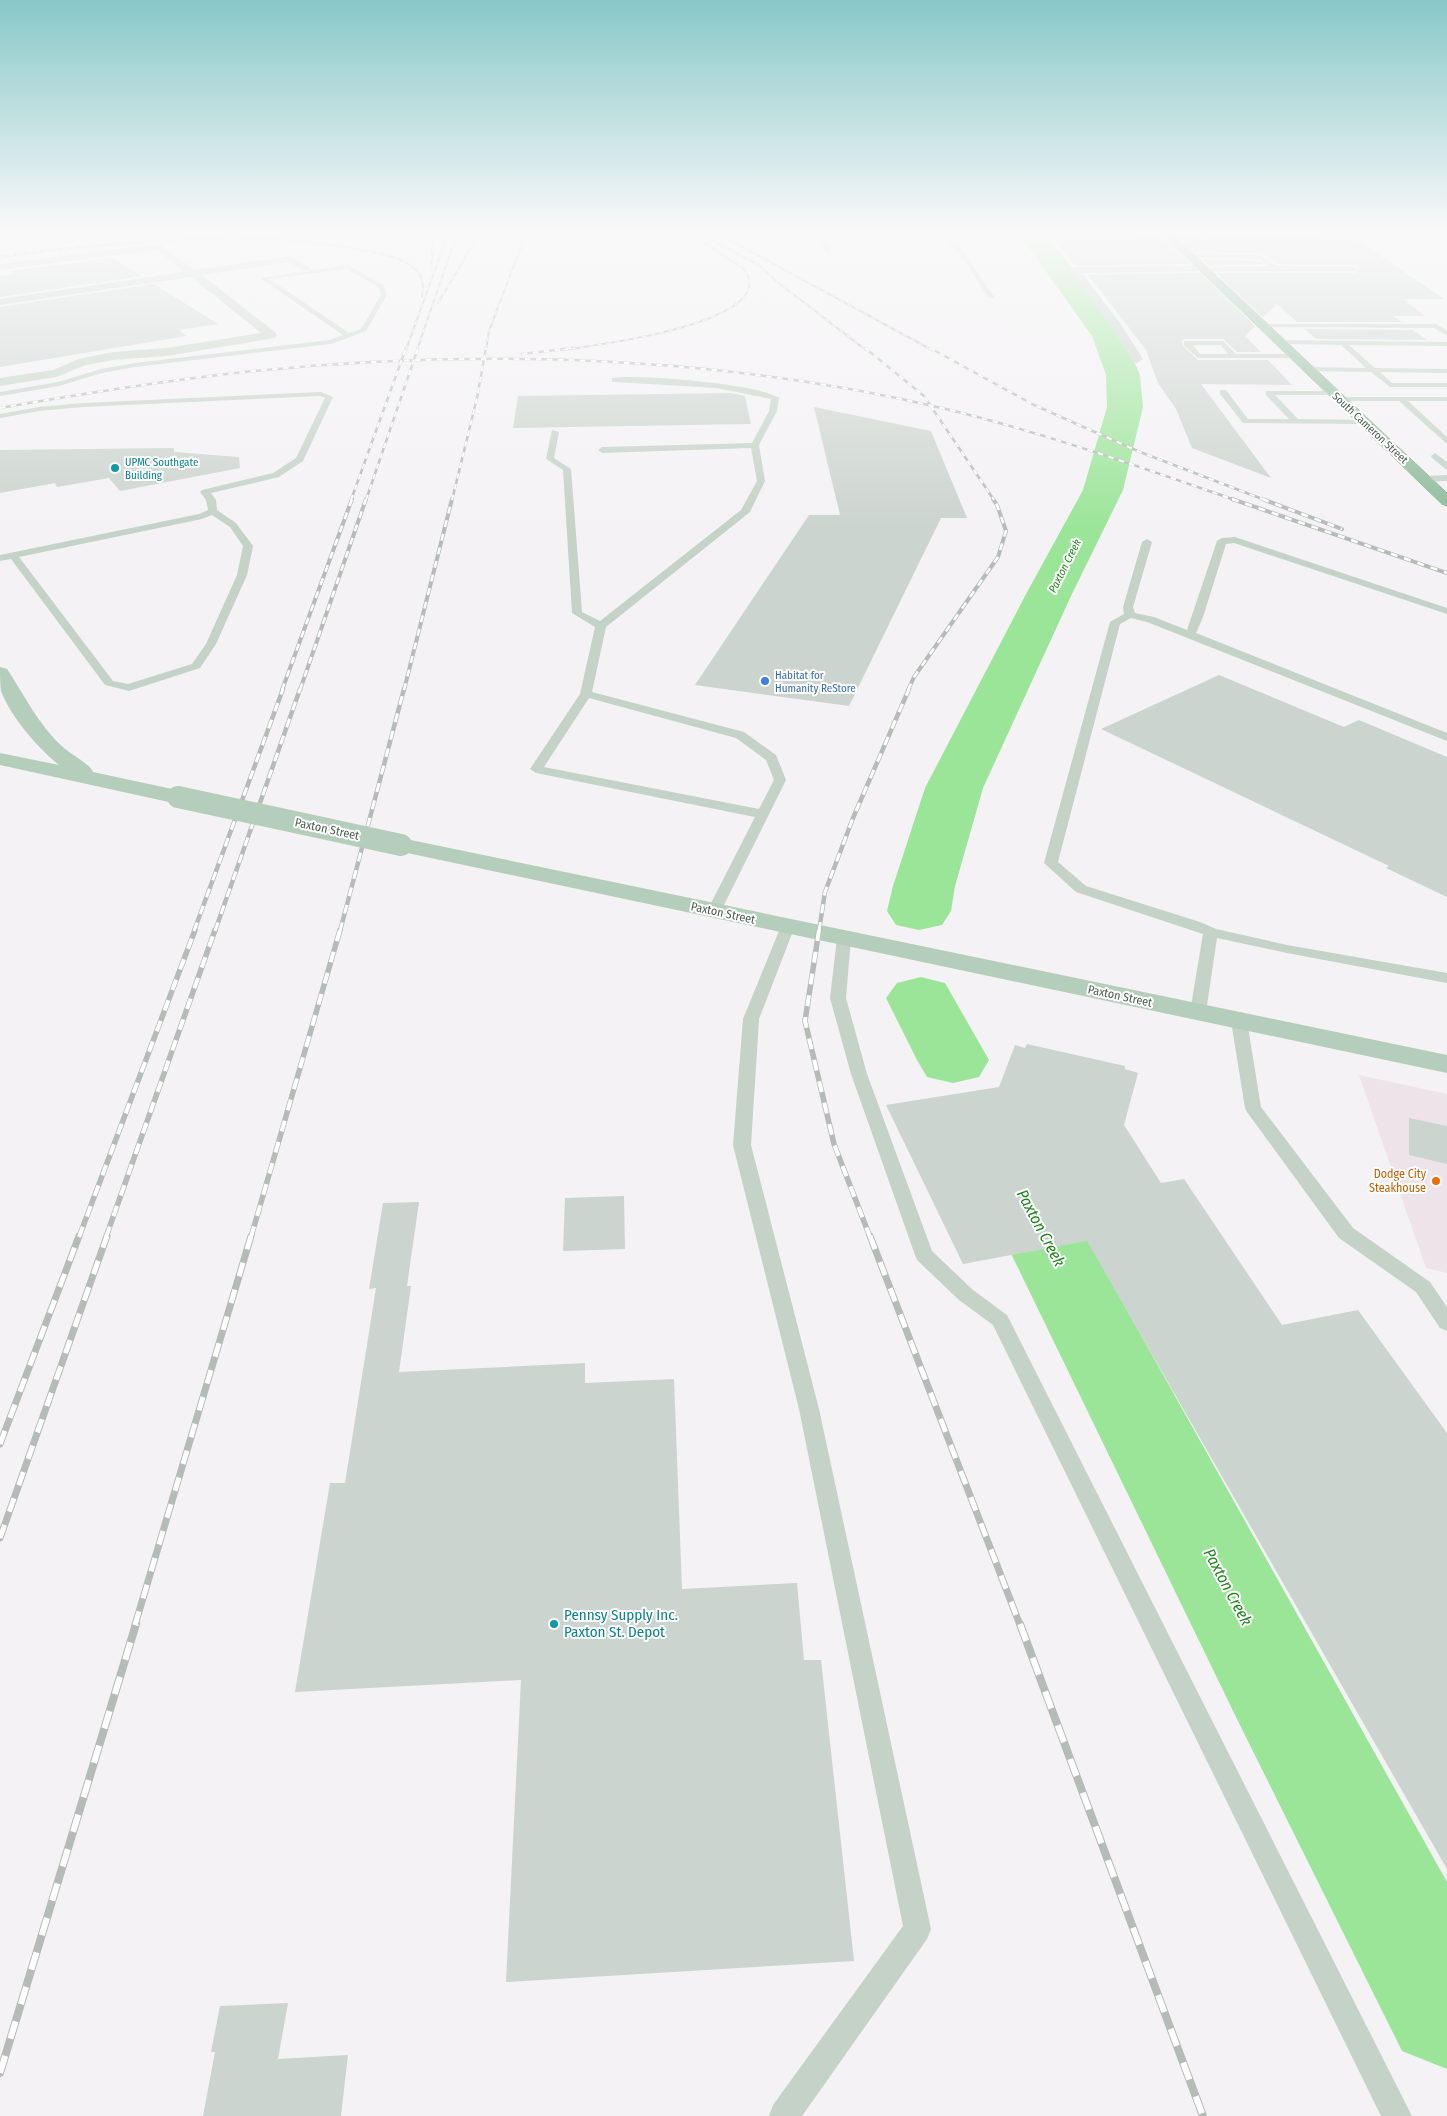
<svg xmlns="http://www.w3.org/2000/svg" width="1447" height="2116" viewBox="0 0 1447 2116" font-family="'Fira Sans Condensed',sans-serif">
  <style>
    .commercial { fill: #ede3e9 }
    .lines { fill: none; stroke-linecap: round; stroke-linejoin: round }
    .river { fill: #9be598; fill-rule: evenodd }
    .building { fill: #ccd4cf }
    .highway-casing { stroke: #7aa786; stroke-width: 1 }
    .lane { fill: #c4d2c7; fill-rule: evenodd }
    .street { fill: #c4d2c7; fill-rule: evenodd }
    .primary { fill: #b5cdbb; fill-rule: evenodd }
    .highway { fill: #8fbb9b; fill-rule: evenodd }
    .rail-far6-casing { stroke: #b5bbb7; stroke-width: 2 }
    .rail-far5-casing { stroke: #b5bbb7; stroke-width: 2.5 }
    .rail-far4-casing { stroke: #b5bbb7; stroke-width: 4 }
    .rail-far3-casing { stroke: #b5bbb7; stroke-width: 4.5 }
    .rail-far2-casing { stroke: #b5bbb7; stroke-width: 5.5 }
    .rail-far1-casing { stroke: #b5bbb7; stroke-width: 7 }
    .rail-casing { stroke: #b5bbb7; stroke-width: 8 }
    .rail-far6 { stroke: #fff; stroke-width: 1; stroke-dasharray: 4.5; stroke-linecap: butt }
    .rail-far5 { stroke: #fff; stroke-width: 2; stroke-dasharray: 5.5; stroke-linecap: butt }
    .rail-far4 { stroke: #fff; stroke-width: 2.5; stroke-dasharray: 7; stroke-linecap: butt }
    .rail-far3 { stroke: #fff; stroke-width: 3; stroke-dasharray: 9; stroke-linecap: butt }
    .rail-far2 { stroke: #fff; stroke-width: 4; stroke-dasharray: 11; stroke-linecap: butt }
    .rail-far1 { stroke: #fff; stroke-width: 5; stroke-dasharray: 14; stroke-linecap: butt }
    .rail { stroke: #fff; stroke-width: 6; stroke-dasharray: 18; stroke-linecap: butt }
    .primary-bridge { stroke: #b5cdbb; stroke-width: 22 }
    .culture-dot { fill: #0f9aa8; stroke: #fff; stroke-width: 2 }
    .shop-dot { fill: #3f7fe0; stroke: #fff; stroke-width: 2 }
    .food-dot { fill: #e8710a; stroke: #fff; stroke-width: 2 }
    .labels { text-anchor: middle; dominant-baseline: central; stroke-width: 4; stroke-linejoin: round; paint-order: stroke }
    .far-street-label { font-size: 11px; fill: #4b5e4f; stroke: #fff }
    .far-culture-label { font-size: 11px; fill: #0d838f; stroke: #fff; text-anchor: start }
    .far-water-label { font-size: 11px; font-style: italic; fill: #1d8419; stroke: #fff }
    .far-shop-label { font-size: 11px; fill: #366cbe; stroke: #fff; text-anchor: start }
    .street-label { font-size: 12px; fill: #4b5e4f; stroke: #fff }
    .food-label { font-size: 12px; fill: #c56008; stroke: #fff; text-anchor: end }
    .near-culture-label { font-size: 15px; fill: #0d838f; stroke: #fff; text-anchor: start }
    .near-water-label { font-size: 16px; font-style: italic; fill: #1d8419; stroke: #fff }
  </style>
  <rect width="100%" height="100%" fill="#f4f2f4"/>
  <polygon class="commercial" points="1359,1075 1447,1094 1447,1273 1426,1268"/>
  <g class="lines">
    <g class="river">
      <polygon points="1017,231 1043,231 1123,335 1140,375 1143,407 1123,490 1071,596 983,788 955,886 951,911 942,925 919,930 896,925 887,911 893,886 925,788 1025,596 1083,490 1107,407 1106,375 1092,336"/>
      <polygon points="921,977 945,983 989,1060 979,1077 953,1083 927,1077 917,1060 886,998 897,983"/>
      <polygon points="1009,1141 1037,1150 1048,1169 1447,1882 1447,2069 1402,2051 1236,1717 970,1169 981,1150"/>
    </g>
  </g>
  <g class="building">
    <polygon points="1047,231 1139,231 1145,237 1162,237 1191,264 1075,265"/>
    <polygon points="1315,236 1319,239 1356,239 1444,299 1403,299 1425,316 1393,316 1402,322 1297,322 1277,304 1263,317 1216,273 1355,273 1360,268 1355,265 1278,264 1260,253 1194,252 1178,237"/>
    <polygon points="112,258 142,276 0,297 0,276 15,274 10,271"/>
    <polygon points="1202,259 1258,261 1263,264 1209,266"/>
    <polygon points="1200,273 1255,326 1245,336 1261,352 1237,352 1223,339 1184,339 1182,341 1183,346 1198,360 1268,360 1292,385 1201,384 1271,478 1192,448 1176,409 1158,383 1146,350 1088,275"/>
    <polygon points="154,284 218,324 179,330 187,336 0,367 0,307"/>
    <polygon points="1305,329 1413,330 1427,340 1316,339"/>
    <polygon points="731,393 745,396 751,424 513,428 518,396"/>
    <polygon points="814,407 931,431 967,518 941,518 849,706 695,685 809,515 840,515"/>
    <polygon points="174,448 174,452 239,457 240,468 120,491 109,478 57,487 55,483 0,493 0,450"/>
    <polygon points="1219,675 1344,727 1359,720 1447,757 1447,897 1386,868 1389,866 1101,729"/>
    <polygon points="1027,1044 1125,1066 1125,1069 1138,1073 1124,1125 1161,1183 1184,1179 1282,1325 1358,1310 1447,1433 1447,1869 1087,1241 963,1264 886,1105 999,1087 1015,1045 1025,1048"/>
    <polygon points="1409,1118 1447,1126 1447,1164 1409,1155"/>
    <polygon points="624,1196 625,1249 563,1251 565,1198"/>
    <polygon points="419,1202 407,1286 411,1286 399,1372 585,1363 585,1383 674,1379 682,1589 797,1583 804,1660 821,1660 854,1961 506,1982 521,1680 295,1692 330,1483 345,1483 376,1288 369,1289 383,1203"/>
    <polygon points="288,2003 278,2059 348,2055 341,2116 203,2116 215,2052 211,2052 220,2006"/>
  </g>
  <g class="lines">
    <defs>
      <polygon id="highway" points="1159,231 1169,231 1447,493 1447,506 1442,504"/>
    </defs>
    <use href="#highway" class="highway-casing"/>
    <g class="lane">
      <polygon points="168,231 185,231 140,237 137,235"/>
      <polygon points="818,231 824,231 830,252 825,251"/>
      <polygon points="939,231 945,231 963,251 994,297 993,298 989,298 959,253"/>
      <polygon points="1166,231 1255,231 1255,232 1249,235 1164,234"/>
      <polygon points="1191,254 1260,255 1277,266 1355,267 1358,269 1355,271 1204,271 1202,268 1269,266 1259,259 1189,257"/>
      <path d="M348 265 383 285 387 295 366 331 331 344 135 367 102 373 59 386 0 396V392L58 382 101 369 135 363 330 340 343 335 260 278ZM347 269 378 287 381 295 361 329 349 333 269 279Z"/>
      <polygon points="1264,324 1436,324 1447,331 1447,336 1434,328 1262,327 1261,326"/>
      <polygon points="1278,340 1447,342 1447,346 1349,345 1375,368 1447,369 1447,373 1380,372 1392,383 1447,383 1447,387 1390,387 1371,372 1307,371 1307,367 1310,367 1366,368 1341,345 1281,344 1278,344"/>
      <path d="M1184 341H1223L1236 354H1296L1300 356 1296 358H1198L1184 345ZM1193 345H1221L1228 354H1200Z"/>
      <path d="M612 378C638 374 759 384 779 398L777 411 759 445 765 481 750 512 606 627 592 692 744 732 776 755 786 780 721 911 719 914H709L707 911 755 817 536 773 530 769 580 694 595 627 572 613 563 470 546 459 552 430 559 432 554 458 571 469 582 612 600 621 741 510 757 481 751 448 602 453 598 450 602 447 752 443 769 411 771 399 716 388 615 382H612ZM589 698 736 738 766 760 774 780 759 809 544 767Z"/>
      <polygon points="1220,390 1226,390 1248,419 1289,419 1266,395 1266,391 1335,391 1335,395 1275,395 1298,419 1364,420 1368,422 1364,424 1246,423 1243,423 1220,394"/>
      <path d="M321 392 333 397 303 461 279 477 211 493 216 500 217 510 236 523 253 546 247 575 216 644 200 668 129 691 105 685 11 559 0 561V555L199 514 208 510 206 500 200 492 202 490 273 473 296 458 325 398 320 396 83 407 39 411 0 418V414L39 407 83 403ZM212 515 230 527 243 546 237 575 206 644 192 664 128 684 113 681 19 557 202 519Z"/>
      <polygon points="1336,397 1447,397 1447,401 1408,401 1447,437 1447,444 1399,401 1336,401"/>
      <polygon points="1435,453 1447,462 1447,470 1432,458 1431,456"/>
      <polygon points="1447,475 1447,481 1423,482 1419,479 1423,476"/>
      <polygon points="1235,537 1447,608 1447,614 1234,543 1226,544 1203,617 1196,633 1447,733 1447,741 1147,622 1131,618 1120,624 1058,862 1086,886 1200,922 1216,929 1287,945 1447,973 1447,983 1287,953 1217,938 1206,1012 1204,1015 1192,1015 1190,1012 1203,934 1076,892 1044,863 1110,622 1124,614 1123,607 1142,542 1147,539 1152,542 1133,607 1135,613 1154,617 1187,630 1217,541 1222,538"/>
      <polygon points="788,922 793,923 795,926 759,1019 751,1145 819,1409 931,1929 927,1939 802,2116 769,2116 773,2105 903,1926 799,1409 733,1145 743,1019 781,926 783,923"/>
      <polygon points="844,934 849,935 851,938 846,998 867,1074 932,1251 973,1290 1007,1315 1412,2116 1381,2116 993,1325 959,1300 917,1260 915,1255 851,1074 830,998 837,938 839,935"/>
      <polygon points="1239,1016 1245,1018 1247,1021 1261,1107 1353,1228 1430,1282 1447,1307 1447,1331 1440,1328 1416,1292 1339,1238 1247,1112 1245,1108 1231,1021 1233,1018"/>
    </g>
    <g class="street">
      <polygon points="159,244 195,270 291,256 311,268 310,270 302,270 289,262 202,275 275,332 277,335 275,338 166,356 113,360 86,365 56,377 0,386 0,378 53,370 79,359 113,352 166,348 261,333 191,277 0,305 0,299 184,272 157,250 0,270 0,264"/>
      <polygon points="1204,266 1208,267 1209,269 1208,271 1082,273 1120,323 1143,359 1137,363 1133,362 1111,326 1069,270 1074,267"/>
    </g>
    <g class="primary">
      <path d="M0 667 7 669C25 696 39 726 64 748 73 756 89 763 93 772L186 792 189 797 186 802 178 804 0 765V753L59 765C37 747 11 717 1 691 0 684 0 674 0 667Z"/>
      <polygon points="401,838 1447,1055 1447,1073 393,850 390,845 393,840"/>
    </g>
    <use href="#highway" class="highway"/>
    <defs>
      <g id="rail-far6">
        <polyline points="713,231 932,350"/>
        <polyline points="715,242 759,265 776,281 866,350"/>
        <path d="M63 249C163 239 263 230 362 250 381 254 408 257 420 275 424 281 423 290 422 297"/>
        <polyline points="0,257 69,248"/>
        <polyline points="431,269 434,231"/>
        <polyline points="438,303 481,231"/>
        <polyline points="406,350 449,231"/>
        <polyline points="417,350 458,231"/>
        <polyline points="486,350 489,331 527,231"/>
        <path d="M562 350C590 346 784 323 744 269L686 231"/>
      </g>
      <g id="rail-far5">
        <polyline points="865,348 924,396 994,500"/>
        <polyline points="930,348 1034,405 1140,452 1265,500"/>
        <polyline points="522,354 572,348"/>
        <path d="M0 408C81 394 162 381 244 372 478 348 717 355 946 409 1045 433 1140 467 1235 500"/>
        <polyline points="351,500 406,348"/>
        <polyline points="366,500 418,348"/>
        <polyline points="452,500 477,398 486,348"/>
      </g>
      <g id="rail-far4">
        <polyline points="1232,499 1447,573"/>
        <polyline points="1262,499 1342,529"/>
        <polyline points="282,690 352,499"/>
        <polyline points="300,690 366,499"/>
        <polyline points="404,690 452,499"/>
        <polyline points="908,690 914,677 998,557 1006,531 997,505 993,499"/>
      </g>
      <g id="rail-far3">
        <polyline points="194,931 283,689"/>
        <polyline points="215,931 300,689"/>
        <polyline points="340,931 404,689"/>
        <polyline points="819,931 825,892 853,818 909,689"/>
      </g>
      <g id="rail-far2">
        <polyline points="819,930 805,1021 834,1144 870,1237"/>
        <polyline points="79,1237 195,930"/>
        <polyline points="106,1237 215,930"/>
        <polyline points="251,1237 340,930"/>
      </g>
      <g id="rail-far1">
        <polyline points="870,1236 1020,1625"/>
        <polyline points="0,1444 79,1236"/>
        <polyline points="0,1538 107,1236"/>
        <polyline points="135,1625 251,1236"/>
      </g>
      <g id="rail">
        <polyline points="1020,1624 1203,2116"/>
        <polyline points="0,2073 136,1624"/>
      </g>
    </defs>
    <use href="#rail-far6" class="rail-far6-casing"/>
    <use href="#rail-far5" class="rail-far5-casing"/>
    <use href="#rail-far4" class="rail-far4-casing"/>
    <use href="#rail-far3" class="rail-far3-casing"/>
    <use href="#rail-far2" class="rail-far2-casing"/>
    <use href="#rail-far1" class="rail-far1-casing"/>
    <use href="#rail" class="rail-casing"/>
    <use href="#rail-far6" class="rail-far6"/>
    <use href="#rail-far5" class="rail-far5"/>
    <use href="#rail-far4" class="rail-far4"/>
    <use href="#rail-far3" class="rail-far3"/>
    <use href="#rail-far2" class="rail-far2"/>
    <use href="#rail-far1" class="rail-far1"/>
    <use href="#rail" class="rail"/>
    <polyline class="primary-bridge" points="178,797 401,845"/>
  </g>
  <linearGradient id="sky" x2="0" y2="1"><stop stop-color="#89c8c8"/><stop offset="0.44" stop-color="#faf9fa"/><stop offset="1" stop-color="#faf9fa" stop-opacity="0"/></linearGradient>
  <rect width="1447" height="527" fill="url(#sky)"/>
  <g class="culture-dot">
    <circle cx="115" cy="468" r="5"/>
    <circle cx="554" cy="1624" r="5"/>
  </g>
  <circle class="shop-dot" cx="765" cy="681" r="5"/>
  <circle class="food-dot" cx="1436" cy="1181" r="5"/>
  <g class="labels">
    <g class="far-street-label">
      <text transform="translate(1370 428) rotate(43)">South Cameron Street</text>
    </g>
    <g class="far-culture-label">
      <text x="125" y="462">UPMC Southgate<tspan x="125" dy="13">Building</tspan></text>
    </g>
    <g class="far-water-label">
      <text transform="translate(1065 566) rotate(-63)">Paxton Creek</text>
    </g>
    <g class="far-shop-label">
      <text x="775" y="675">Habitat for<tspan x="775" dy="13">Humanity ReStore</tspan></text>
    </g>
    <g class="street-label">
      <text transform="translate(327 829) rotate(12)">Paxton Street</text>
      <text transform="translate(723 913) rotate(12)">Paxton Street</text>
      <text transform="translate(1120 996) rotate(12)">Paxton Street</text>
    </g>
    <g class="food-label">
      <text x="1426" y="1174">Dodge City<tspan x="1426" dy="14">Steakhouse</tspan></text>
    </g>
    <g class="near-culture-label">
      <text x="564" y="1615">Pennsy Supply Inc.<tspan x="564" dy="17">Paxton St. Depot</tspan></text>
    </g>
    <g class="near-water-label">
      <text transform="translate(1041 1228) rotate(62)">Paxton Creek</text>
      <text transform="translate(1228 1587) rotate(62)">Paxton Creek</text>
    </g>
  </g>
</svg>
